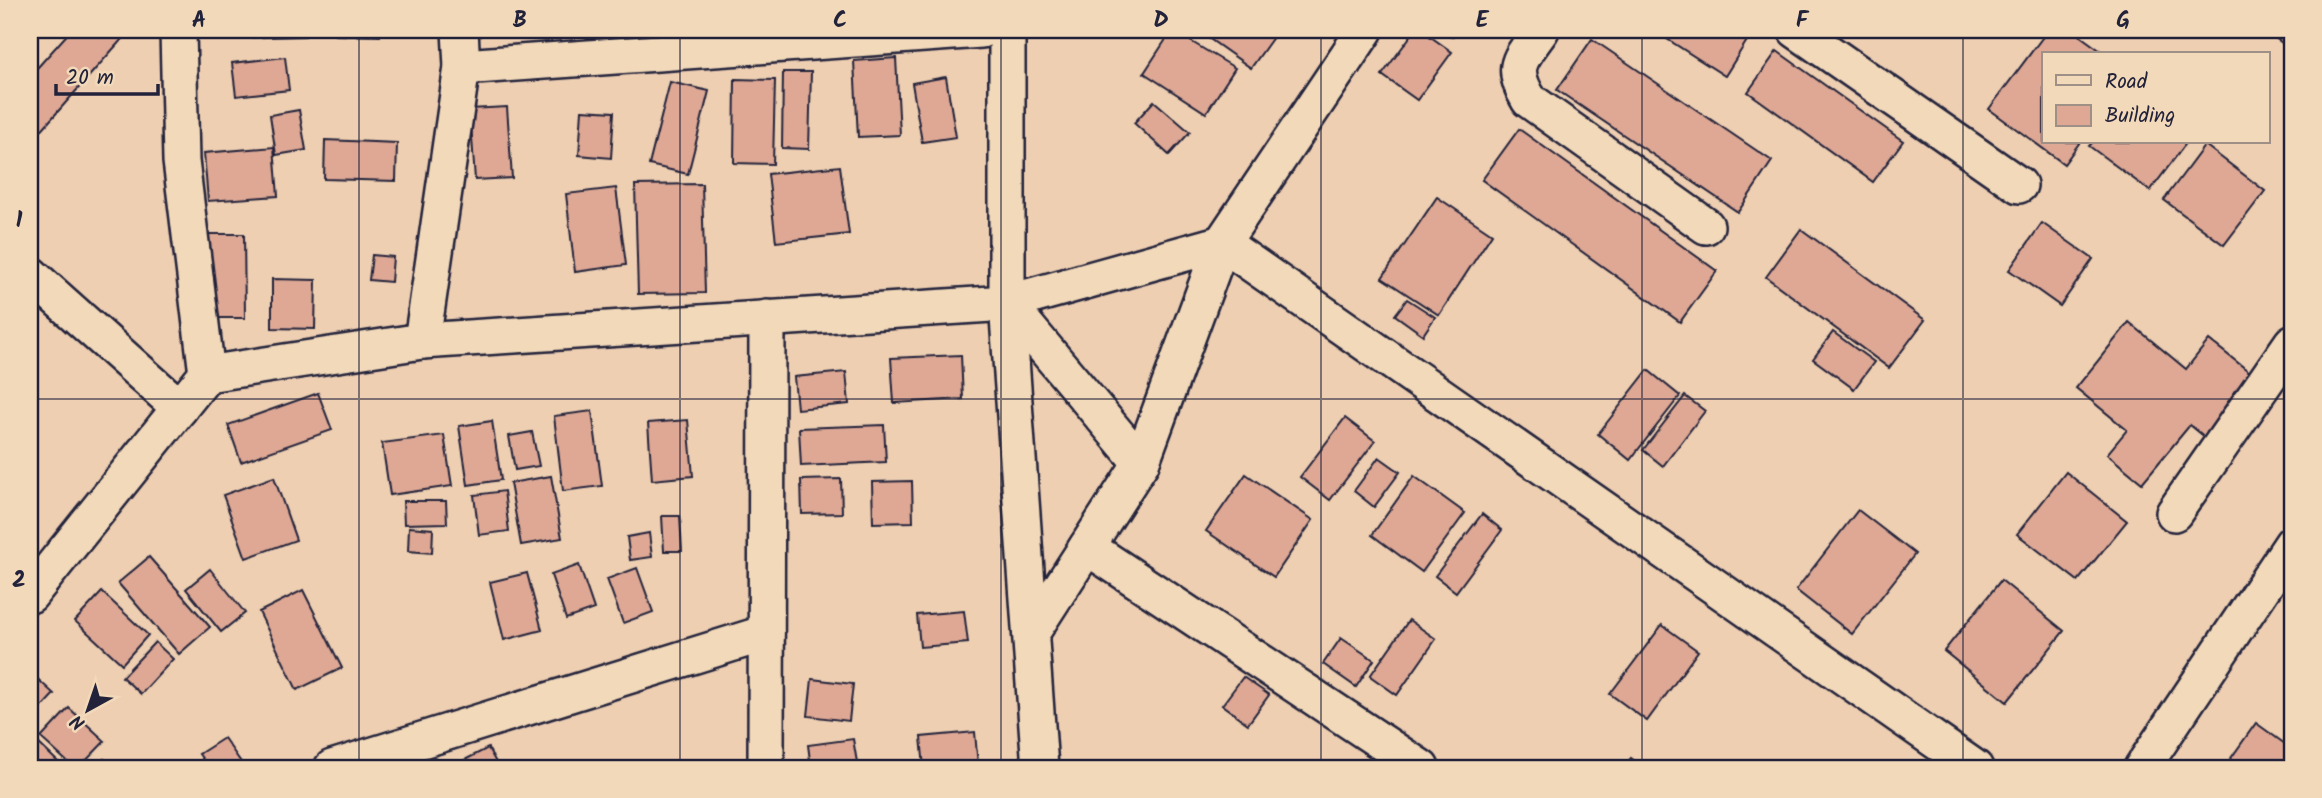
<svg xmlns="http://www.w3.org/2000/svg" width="2322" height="798" viewBox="0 0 2322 798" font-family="Kalam,sans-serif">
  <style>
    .building { fill: #dea894; stroke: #22223b; stroke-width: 2 }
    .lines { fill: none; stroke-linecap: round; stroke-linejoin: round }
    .street-casing { stroke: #22223b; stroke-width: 40 }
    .street { stroke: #f2d9b9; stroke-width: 35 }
    .grid { fill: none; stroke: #22223b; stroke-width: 2; stroke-opacity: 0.55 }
    .neatline { fill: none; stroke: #22223b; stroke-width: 2.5 }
    .grid-label { font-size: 23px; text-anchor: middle; font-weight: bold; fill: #22223b }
  </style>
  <rect width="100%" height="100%" fill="#eecfb2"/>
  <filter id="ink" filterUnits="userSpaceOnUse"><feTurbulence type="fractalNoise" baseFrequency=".0143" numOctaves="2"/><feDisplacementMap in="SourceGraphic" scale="14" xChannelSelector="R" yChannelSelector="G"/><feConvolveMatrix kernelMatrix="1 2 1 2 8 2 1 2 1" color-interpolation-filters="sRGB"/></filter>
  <g filter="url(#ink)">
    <g class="building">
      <path d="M71,30H130L30,143V76Z"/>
      <path d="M232,30H304L305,36L232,38Z"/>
      <path d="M336,30H380V36L336,35Z"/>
      <path d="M1172,30L1235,68L1206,113L1144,73Z"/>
      <path d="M1197,30H1272L1276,33L1251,68Z"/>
      <path d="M1415,30H1421L1452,52L1417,100L1382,75Z"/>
      <path d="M1441,30H1457L1452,37Z"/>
      <path d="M1653,30H1752L1753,31L1725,76Z"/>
      <path d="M2048,30H2072L2105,54H2044V142H2080L2064,164L1989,109Z"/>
      <path d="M2264,30H2292V50Z"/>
      <path d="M1592,39L1772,161L1738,212L1557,90Z"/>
      <path d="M1777,51L1903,141L1873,182L1748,92Z"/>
      <path d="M285,57L289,90L236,96L232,63Z"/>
      <path d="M896,58L900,135L858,137L854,61Z"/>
      <path d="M783,72H811L809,149L782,148Z"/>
      <path d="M946,77L956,137L922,142L912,83Z"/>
      <path d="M735,79L775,80L773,164L734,163Z"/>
      <path d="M670,82L709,91L688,174L649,165Z"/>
      <path d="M1154,101L1190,132L1169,155L1134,123Z"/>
      <path d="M507,107L512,178L475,180L470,109Z"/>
      <path d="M299,110L306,150L276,155L270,115Z"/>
      <path d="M582,110L614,112L611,158L579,155Z"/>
      <path d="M1519,129L1717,271L1680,322L1482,180Z"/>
      <path d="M325,140L397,143L396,181L324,179Z"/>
      <path d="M2093,142H2187L2150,191L2089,146Z"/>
      <path d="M2205,145L2265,191L2224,245L2164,200Z"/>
      <path d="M274,147L278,196L208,201L204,153Z"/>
      <path d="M840,166L849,234L776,242L768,174Z"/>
      <path d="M702,184L705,293L638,294L635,185Z"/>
      <path d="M616,188L626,265L575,272L566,194Z"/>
      <path d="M1437,197L1492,234L1439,315L1382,278Z"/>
      <path d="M2042,223L2093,259L2060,306L2009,270Z"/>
      <path d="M1801,229L1925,320L1889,368L1766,277Z"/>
      <path d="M202,234H244L245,318H204Z"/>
      <path d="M372,255L393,257L391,282L369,280Z"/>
      <path d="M272,279L316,280L315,329L272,328Z"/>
      <path d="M1407,299L1435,317L1423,335L1395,315Z"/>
      <path d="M2129,322L2186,369L2209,340L2261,381L2211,442L2190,425L2142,483L2107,454L2127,430L2076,388Z"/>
      <path d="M1833,332L1874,362L1854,389L1813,359Z"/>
      <path d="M961,355L963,399L894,403L891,358Z"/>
      <path d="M1648,370L1680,396L1630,460L1598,434Z"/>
      <path d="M846,372L849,404L797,409L794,377Z"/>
      <path d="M318,393L332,430L241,462L228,425Z"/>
      <path d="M1685,396L1705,411L1663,466L1643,450Z"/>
      <path d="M592,411L602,486L563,491L554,416Z"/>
      <path d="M1345,418L1375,441L1330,500L1300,477Z"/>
      <path d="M688,420L693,476L652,480L648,423Z"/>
      <path d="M492,421L501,480L468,485L459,426Z"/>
      <path d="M884,425L886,462L801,466L799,428Z"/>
      <path d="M532,432L539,466L515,470L509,436Z"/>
      <path d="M444,435L452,486L390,495L382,443Z"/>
      <path d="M1379,457L1400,472L1374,507L1354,491Z"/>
      <path d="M2066,472L2127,521L2078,581L2017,534Z"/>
      <path d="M1246,474L1313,520L1274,577L1206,531Z"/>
      <path d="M551,476L562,538L521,545L510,483Z"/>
      <path d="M1414,476L1465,513L1422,572L1372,535Z"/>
      <path d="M274,477L296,540L246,558L223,495Z"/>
      <path d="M841,479L842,513L802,514L801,480Z"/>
      <path d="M912,481L913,522L873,523L872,482Z"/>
      <path d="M504,491L509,531L479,535L474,495Z"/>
      <path d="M403,501H446L447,523L404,524Z"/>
      <path d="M1858,510L1915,554L1852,634L1796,590Z"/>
      <path d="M1482,514L1502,530L1456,592L1435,576Z"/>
      <path d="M662,516H680L682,551H664Z"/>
      <path d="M409,527L433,529L432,553L408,551Z"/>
      <path d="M649,533L652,557L630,560L627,537Z"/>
      <path d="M149,557L210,627L179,654L118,583Z"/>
      <path d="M579,565L594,609L566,619L551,575Z"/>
      <path d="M637,568L653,612L623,623L607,579Z"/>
      <path d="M210,569L245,613L221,632L186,589Z"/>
      <path d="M527,573L542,630L504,640L490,582Z"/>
      <path d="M2001,580L2064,631L2007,702L1944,651Z"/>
      <path d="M303,590L342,668L297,690L259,612Z"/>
      <path d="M102,592L148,635L122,664L75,621Z"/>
      <path d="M964,611L968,643L920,647L917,615Z"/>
      <path d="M1409,620L1436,639L1397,695L1370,676Z"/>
      <path d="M1662,625L1698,651L1647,721L1610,694Z"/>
      <path d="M1341,638L1374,660L1356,687L1323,664Z"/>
      <path d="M155,642L173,659L141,694L122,677Z"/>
      <path d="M30,672L54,694L30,720Z"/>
      <path d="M1243,677L1269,695L1248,724L1222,705Z"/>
      <path d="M812,679L853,684L849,721L808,716Z"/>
      <path d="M69,708L105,741L79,768H74L41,738Z"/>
      <path d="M2256,723L2292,749V768H2224Z"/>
      <path d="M975,732L978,767L924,768L921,737Z"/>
      <path d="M33,738L58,762L52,768H30V742Z"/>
      <path d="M224,738L245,768H209L199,754Z"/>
      <path d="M853,739L858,768H811L808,745Z"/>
      <path d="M488,748L499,768H457L455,765Z"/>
      <path d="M1631,758L1644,768H1623Z"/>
      <path d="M104,759L114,768H96Z"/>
      <path d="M433,760L438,768H417Z"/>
    </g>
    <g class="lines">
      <g class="street-casing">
        <g id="street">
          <path d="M178,30L181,161L207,374"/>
          <path d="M1007,30V303L1040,768"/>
          <path d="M1541,30C1520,60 1509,66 1529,100L1706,226"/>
          <path d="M1796,30L2019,185"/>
          <path d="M462,67L981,30"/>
          <path d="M1222,243L1975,768"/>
          <path d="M30,274L180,408"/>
          <path d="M1007,303L1141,463"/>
          <path d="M422,341L462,67L460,30"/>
          <path d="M2174,513L2292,343"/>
          <path d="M1087,547L1421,768"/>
          <path d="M30,595L207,374L422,341L1007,303L1222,243"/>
          <path d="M1032,632L1141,463L1222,243L1365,30"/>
          <path d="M332,768L766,633"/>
          <path d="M766,768L767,318"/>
          <path d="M2142,768L2292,544"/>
        </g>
      </g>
      <use href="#street" class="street"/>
    </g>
  </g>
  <path class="grid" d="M359,30V768M680,30V768M1001,30V768M1321,30V768M1642,30V768M1963,30V768M30,399H2292"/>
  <rect width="2322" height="798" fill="none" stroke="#f2d9b9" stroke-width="77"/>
  <rect x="2042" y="52" width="228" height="91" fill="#f2d9b9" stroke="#9f9087" stroke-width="2"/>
  <rect x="2056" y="75" width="35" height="10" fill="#f2d9b9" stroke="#9f9087" stroke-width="2"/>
  <text x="2105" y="88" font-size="21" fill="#22223b">Road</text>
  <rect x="2056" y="105" width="35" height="21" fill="#dea894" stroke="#9f9087" stroke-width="2"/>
  <text x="2105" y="122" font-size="21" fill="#22223b">Building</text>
  <g transform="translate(88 710) rotate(220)" stroke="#f2d9b9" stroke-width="5" paint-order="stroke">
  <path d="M0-5L12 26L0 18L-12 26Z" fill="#22223b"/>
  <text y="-10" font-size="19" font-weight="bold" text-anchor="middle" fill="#22223b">N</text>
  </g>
  <path d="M56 84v10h102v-10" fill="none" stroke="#22223b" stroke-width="3.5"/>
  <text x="66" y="84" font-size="21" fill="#22223b" stroke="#f2d9b9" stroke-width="5" paint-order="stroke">20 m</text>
  <rect x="38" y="38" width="2246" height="722" class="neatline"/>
  <g class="grid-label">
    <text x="199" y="27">A</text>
    <text x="520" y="27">B</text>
    <text x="840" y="27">C</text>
    <text x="1161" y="27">D</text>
    <text x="1482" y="27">E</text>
    <text x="1802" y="27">F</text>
    <text x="2123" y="27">G</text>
    <text x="19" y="227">1</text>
    <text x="19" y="587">2</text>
  </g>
</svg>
